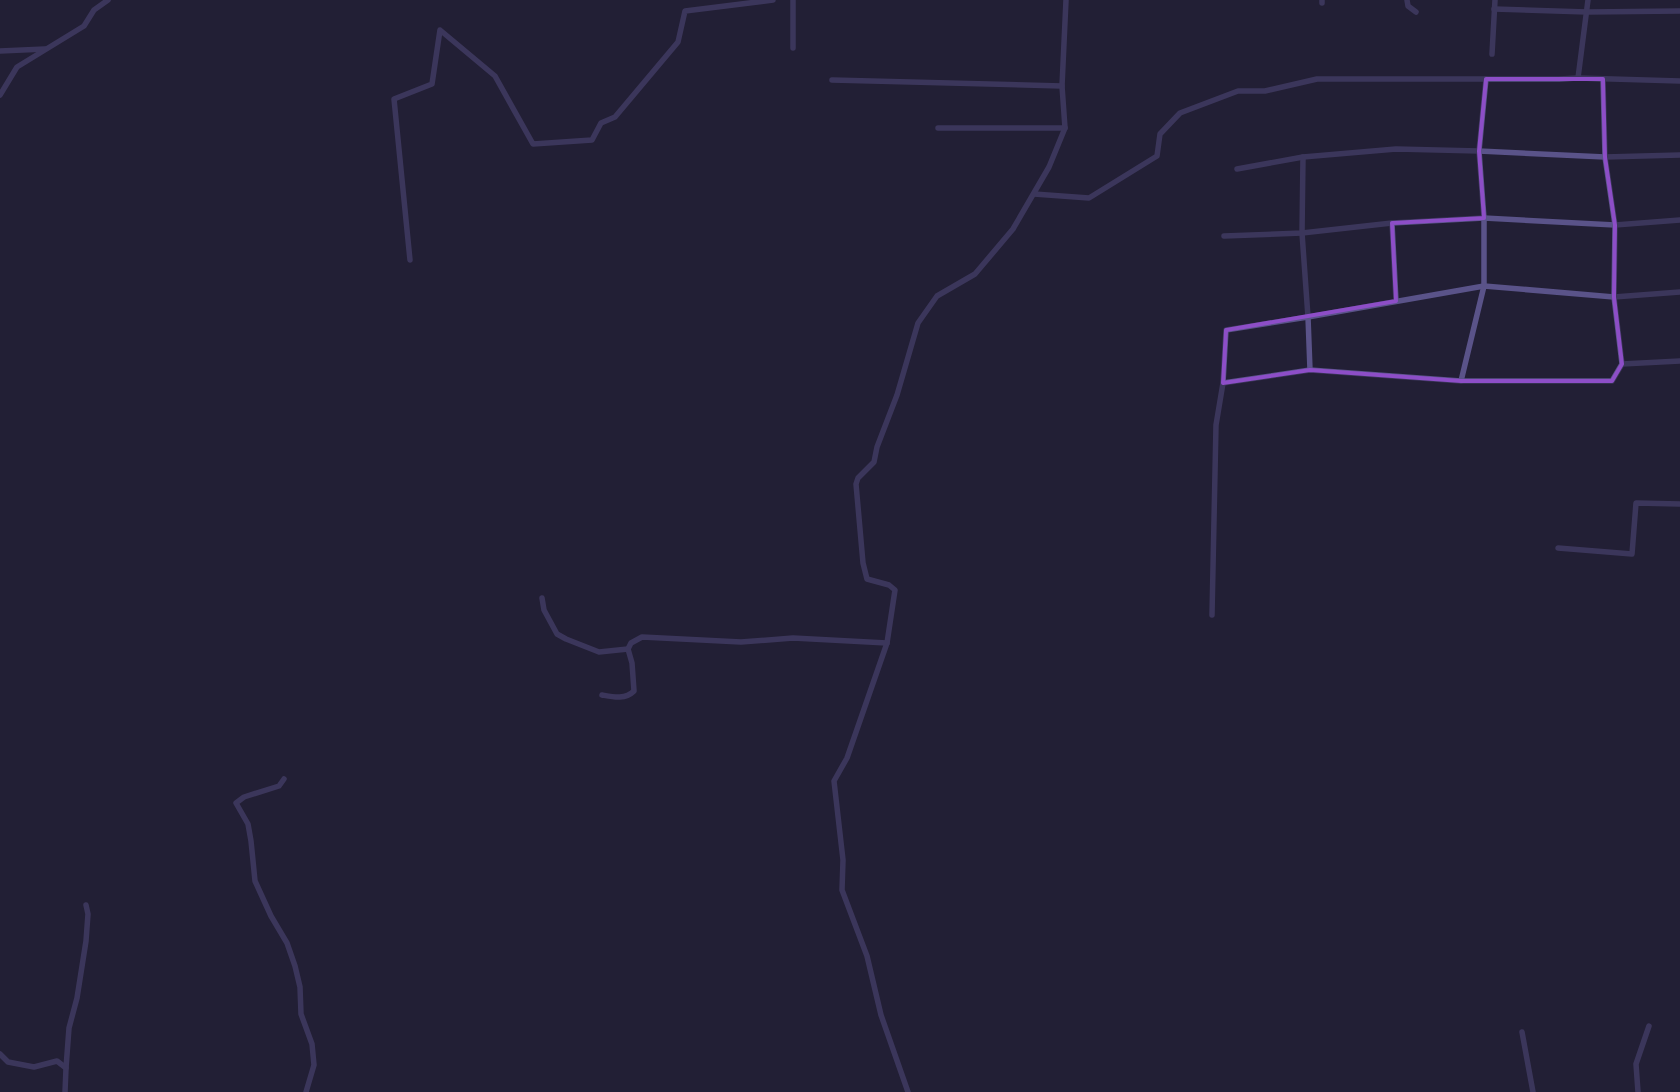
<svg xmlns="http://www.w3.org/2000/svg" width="1680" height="1092" viewBox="0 0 1680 1092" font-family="Rubik,sans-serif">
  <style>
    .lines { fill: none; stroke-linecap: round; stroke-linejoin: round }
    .minor { stroke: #5a5389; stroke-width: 5.5 }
    .marked { fill: none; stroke: #8d4ec7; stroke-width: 4; stroke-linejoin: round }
  </style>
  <rect width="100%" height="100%" fill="#221f35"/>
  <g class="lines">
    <g class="minor">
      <path d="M1322,0V3"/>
      <path d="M1407,0L1408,6L1416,12"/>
      <path d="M1494,9L1587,12L1680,11"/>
      <path d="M793,48V0"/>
      <path d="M0,51L45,49"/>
      <path d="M1492,54L1495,0"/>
      <path d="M1578,78L1588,0"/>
      <path d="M832,80L1062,86"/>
      <path d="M0,95L17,67L84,26L94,10L108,0"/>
      <path d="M938,128H1065"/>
      <path d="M1303,157L1302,233L1308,317L1310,370"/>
      <path d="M1237,169L1303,157L1396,149L1479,151L1605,157L1680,155"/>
      <path d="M1034,194L1089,198L1157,156L1160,134L1180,113L1238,91H1265L1317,79H1559L1578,78L1680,81"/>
      <path d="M1392,223L1396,301"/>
      <path d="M1224,236L1302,233L1392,223L1484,218L1615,225L1680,220"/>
      <path d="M410,260L394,99L432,84L440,30L495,76L533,144L592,140L601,123L615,117L678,42L685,11L773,0"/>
      <path d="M1622,364L1680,361"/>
      <path d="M1461,381L1484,286V218L1479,151L1486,79"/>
      <path d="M1223,383L1310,370L1461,381H1612L1622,364L1614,297L1615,225L1605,157L1603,79"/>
      <path d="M1558,548L1632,554L1636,503L1680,504"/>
      <path d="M542,598L544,610L557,634L566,639L599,652L628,649L631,643L642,637L741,642L793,638L887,643"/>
      <path d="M1212,615L1216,425L1223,383L1226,330L1308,317L1484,286L1614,297L1680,292"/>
      <path d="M602,695C613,697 625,700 634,691L632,663L628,649"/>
      <path d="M284,779L279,786L244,797L236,803L248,824L251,841L255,881L271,916L287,943L295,966L300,987L301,1014L312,1044L314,1065L306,1092"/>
      <path d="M1522,1032L1533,1092"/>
      <path d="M0,1054L8,1062L34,1067L57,1061L66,1068L65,1092"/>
      <path d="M66,1068L69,1028L77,998L86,941L88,914L86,905"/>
      <path d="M908,1092L881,1015L867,956L842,890L843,860L834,781L847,758L887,643L895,590L889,585L867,579L863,563L856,484L858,478L874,462L877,447L897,395L918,323L937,296L975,274L1013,229L1049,167L1065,128L1062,86L1066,0"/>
      <path d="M1638,1092L1636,1064L1649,1026"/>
    </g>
  </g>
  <path d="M0 0H1680V1092H0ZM1486,79H1603L1605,157L1615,225L1614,297L1622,364L1612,381H1461L1310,370L1223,383L1226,330L1396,301L1392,223L1484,218L1479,151Z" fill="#221f35" fill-opacity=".55" fill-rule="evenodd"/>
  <path class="marked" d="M1486,79H1603L1605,157L1615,225L1614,297L1622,364L1612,381H1461L1310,370L1223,383L1226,330L1396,301L1392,223L1484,218L1479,151Z"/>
</svg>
